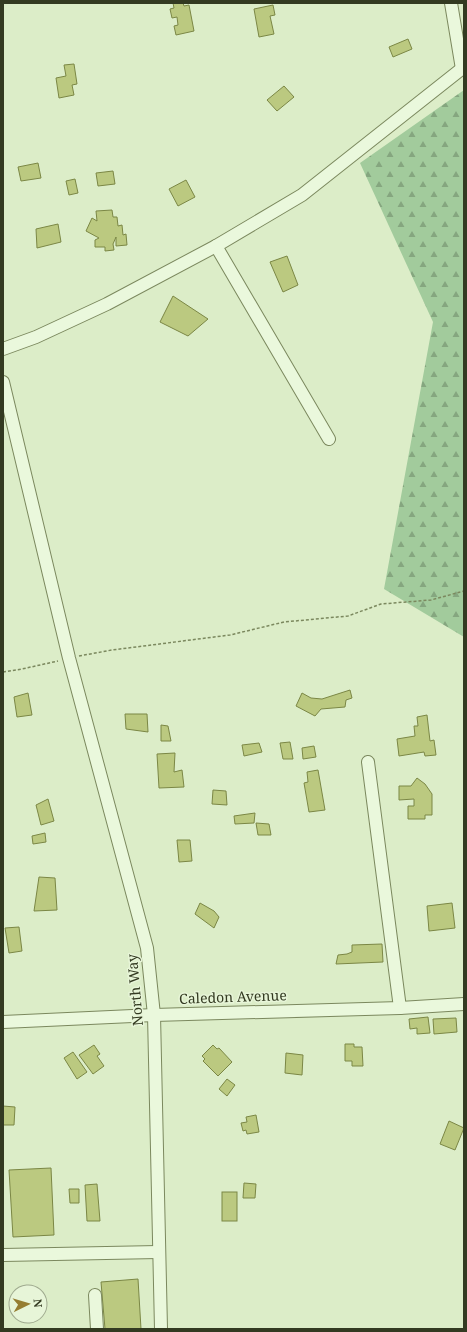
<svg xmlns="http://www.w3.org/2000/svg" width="467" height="1332" viewBox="0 0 467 1332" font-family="'Noto Serif',serif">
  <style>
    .forest { fill: url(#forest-firs) }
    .building { fill: #bbc980; stroke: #7b8745 }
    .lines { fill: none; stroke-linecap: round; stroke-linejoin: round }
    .minor-casing { stroke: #7b885e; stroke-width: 14 }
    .path { stroke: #7b885e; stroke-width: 1.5; stroke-dasharray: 3 2; stroke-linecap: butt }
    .minor { stroke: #eaf8dc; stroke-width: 12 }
    .labels { text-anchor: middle; stroke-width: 3; stroke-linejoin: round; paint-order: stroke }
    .street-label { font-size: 14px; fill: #333a21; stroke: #e7f5d8 }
  </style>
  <defs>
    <pattern id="forest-firs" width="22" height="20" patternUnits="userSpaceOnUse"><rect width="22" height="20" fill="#a2cb9c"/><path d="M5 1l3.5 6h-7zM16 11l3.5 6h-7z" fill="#85a67f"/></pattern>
  </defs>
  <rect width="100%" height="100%" fill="#dcedc8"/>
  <path class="forest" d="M464,90V637L384,589L433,322L360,163Z"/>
  <g class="building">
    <path d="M173,3H183L184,6L189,5L194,31L176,35L174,26L178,25L177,17L172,18L170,9L174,8Z"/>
    <path d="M273,5L275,15L270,16L274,34L259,37L254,9Z"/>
    <path d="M408,39L412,49L393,57L389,47Z"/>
    <path d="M74,64L77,84L72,85L74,95L59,98L56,78L66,76L64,65Z"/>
    <path d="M284,86L294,97L277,111L267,100Z"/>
    <path d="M38,163L41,178L21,181L18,167Z"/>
    <path d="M113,171L115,184L98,186L96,173Z"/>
    <path d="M75,179L78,193L69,195L66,181Z"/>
    <path d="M186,180L195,197L178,206L169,189Z"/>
    <path d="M112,210L113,217H117L118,226L122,225L123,235L126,234L127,245L116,246V237L113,244L114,250L105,251V247H95V240L99,238L86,231L92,218L97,221L96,211Z"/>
    <path d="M58,224L61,242L37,248L36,229Z"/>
    <path d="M287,256L298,285L283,292L270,262Z"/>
    <path d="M173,296L208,319L188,336L160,322Z"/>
    <path d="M350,690L352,698L346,700L345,707L321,709L315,716L296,706L302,693L311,698L322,699Z"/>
    <path d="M28,693L32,715L17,717L14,697Z"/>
    <path d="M125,714H147L148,732L126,729Z"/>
    <path d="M427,715L430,741L434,740L436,755L425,756L424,752L399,756L397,739L415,736L414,726H418L417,717Z"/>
    <path d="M161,725L168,726L171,741H161Z"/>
    <path d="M290,742L293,759H283L280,743Z"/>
    <path d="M259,743L262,752L244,756L242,745Z"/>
    <path d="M314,746L316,757L303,759L302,748Z"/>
    <path d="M175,753L174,772L182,770L184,787L159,788L157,754Z"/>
    <path d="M318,770L325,810L309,812L304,783L308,782L307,772Z"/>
    <path d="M417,778L425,784L432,794V815H425V819H408V806H414V799L399,800V786H411Z"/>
    <path d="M213,790L226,791L227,805L212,804Z"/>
    <path d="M48,799L54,821L41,825L36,805Z"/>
    <path d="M255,813L254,823L235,824L234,816Z"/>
    <path d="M256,823L269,824L271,835H258Z"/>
    <path d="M45,833L46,842L33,844L32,836Z"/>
    <path d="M177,840H190L192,861L179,862Z"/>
    <path d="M39,877L55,878L57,910L34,911Z"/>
    <path d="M200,903L214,911L219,917L214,928L195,914Z"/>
    <path d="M452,903L455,928L429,931L427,906Z"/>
    <path d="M19,927L22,951L9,953L5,928Z"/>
    <path d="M382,944L383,962L336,964L338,955L347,954L352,952V945Z"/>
    <path d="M428,1017L430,1033L417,1034V1028L410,1029L409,1019Z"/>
    <path d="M456,1018L457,1032L434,1034L433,1019Z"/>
    <path d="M345,1044H354V1047H362L363,1066H352V1061H345Z"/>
    <path d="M94,1045L100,1054L97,1056L104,1066L93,1074L79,1055Z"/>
    <path d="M213,1045L217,1049L219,1048L232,1062L218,1076L203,1061L205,1059L202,1056Z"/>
    <path d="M73,1052L87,1072L77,1079L64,1058Z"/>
    <path d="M286,1053L303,1055L302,1075L285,1073Z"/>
    <path d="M227,1079L235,1085L227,1096L219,1089Z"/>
    <path d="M3,1106L15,1107L14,1125H3Z"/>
    <path d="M256,1115L259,1132L247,1134L246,1130L243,1131L241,1123L247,1122L246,1117Z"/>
    <path d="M449,1121L464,1128L455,1150L440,1144Z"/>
    <path d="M51,1168L54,1235L13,1237L9,1170Z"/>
    <path d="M244,1183L256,1184L255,1198H243Z"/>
    <path d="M97,1184L100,1221H87L85,1185Z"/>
    <path d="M69,1189H79V1203H70Z"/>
    <rect x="222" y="1192" width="15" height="29"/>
    <path d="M138,1279L141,1329H105L101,1282Z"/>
  </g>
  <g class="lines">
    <g class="minor-casing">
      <g id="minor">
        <path d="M451,3L462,69"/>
        <path d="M216,246L329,439"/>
        <path d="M3,349L36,337L107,304L216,246L302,195L464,67"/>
        <path d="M3,382L69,658L147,948L154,1015L161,1329"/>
        <path d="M368,762L400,1008"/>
        <path d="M3,1022L154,1015L400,1008L464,1004"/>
        <path d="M3,1255L158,1252"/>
        <path d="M95,1295L97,1329"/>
      </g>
    </g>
    <g class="path">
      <path d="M79,656L112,650L230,635L284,622L348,616L381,604L431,600L464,591"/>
      <path d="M3,672L22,669L58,661"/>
    </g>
    <use href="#minor" class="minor"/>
  </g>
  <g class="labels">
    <g class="street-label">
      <text transform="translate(135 990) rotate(-95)" y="5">North Way</text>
      <text transform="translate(233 997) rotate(-2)" y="5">Caledon Avenue</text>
    </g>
  </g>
  <rect width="467" height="1332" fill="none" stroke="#333a21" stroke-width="8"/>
  <g transform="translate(28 1304) rotate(85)"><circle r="19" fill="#e7f5d8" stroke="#9faa8f"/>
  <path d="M0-3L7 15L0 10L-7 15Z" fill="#957d31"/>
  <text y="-6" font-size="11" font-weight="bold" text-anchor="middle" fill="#333a21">N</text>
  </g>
</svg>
